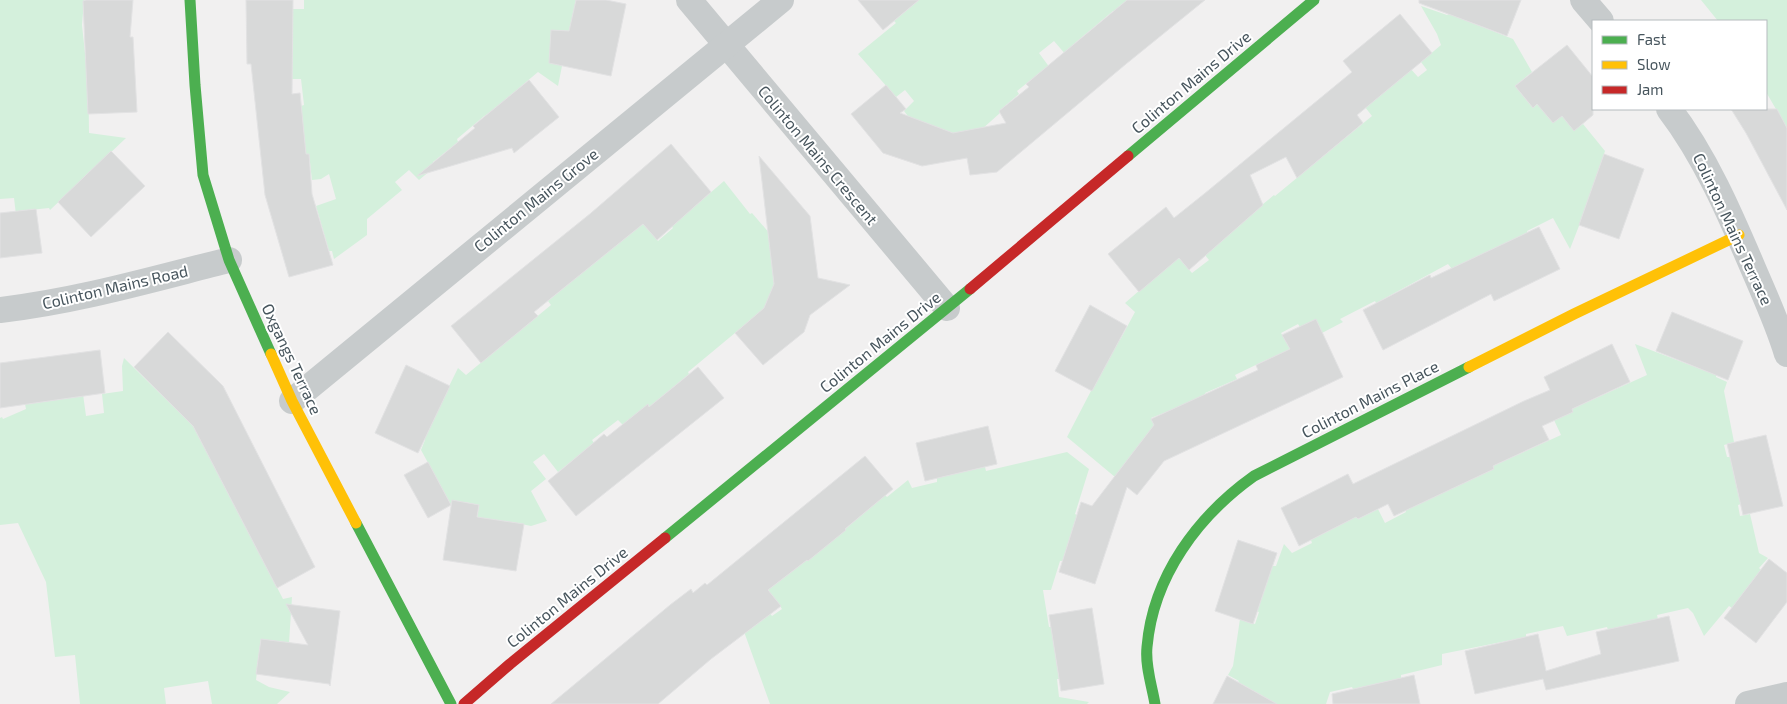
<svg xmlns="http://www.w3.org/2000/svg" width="1787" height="704" viewBox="0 0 1787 704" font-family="'Exo 2',sans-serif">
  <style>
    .green { fill: #d4f0dc }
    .building { fill: #d8d9d9; stroke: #e2e2e3 }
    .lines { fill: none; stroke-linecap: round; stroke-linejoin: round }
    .street { stroke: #c7cbcc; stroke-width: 26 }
    .fast { stroke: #4caf50; stroke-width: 11 }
    .slow { stroke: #ffc107; stroke-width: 11 }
    .jam { stroke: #c62828; stroke-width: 11 }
    .labels { text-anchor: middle; stroke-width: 4; stroke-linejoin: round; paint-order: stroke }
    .street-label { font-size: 16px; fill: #47555d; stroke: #fff }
  </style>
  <rect width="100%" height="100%" fill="#f1f0f0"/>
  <g class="green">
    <path d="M0,0H86L84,1L82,25L85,53H88L89,133L126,138L50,210L49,208L21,211L16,215L14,198L0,199Z"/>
    <path d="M304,0H576L573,31L551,30L562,66L558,86L538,72L519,88L521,90L483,117L457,139L458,142L433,162L436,166L419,180L409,170L395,182L402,190L367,219V235L334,259L332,251H329L316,206L336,199L329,174L321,179L312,180L309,154H306L301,106L304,105L301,79H292V49L289,9H304Z"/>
    <path d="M919,0H1131L1115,13L1113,11L1075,43L1077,46L1066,55L1054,41L1039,53L1050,68L1037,75L1017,91L1019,94L999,111L1000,113L981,130L951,134L911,120L904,111L914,101L905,90L896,97L858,54L896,23L894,21Z"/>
    <path d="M1701,0H1787V128L1766,92V21H1718Z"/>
    <path d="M1421,6L1447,15L1449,14L1513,39L1532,72L1515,86L1533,108L1548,95L1544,112L1553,123L1564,114L1574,130L1583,124L1605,151L1599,168L1601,169L1570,249L1553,218L1527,231L1528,234L1452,269L1448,264L1376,303L1375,301L1340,319L1343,322L1322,333L1300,327L1298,324L1281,333L1292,351L1266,360L1235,375L1237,379L1205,393L1206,396L1151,418L1155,426L1115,477L1067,437L1118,339L1120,340L1135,312L1125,303L1178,257L1192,273L1209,260L1196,244L1241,222L1274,195L1275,196L1372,116L1365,107L1409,67L1418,77L1427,70L1421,62L1441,45L1437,34Z"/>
    <path d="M724,181L750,214L752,213L771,235L799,260L768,308L747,323L688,372L689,374L649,407L647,405L623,425L618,420L592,440L594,443L558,472L544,454L533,462L546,479L531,491L547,521L531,526L512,522L477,520L479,505L465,502L456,514L421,450L425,440L423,439L458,368L466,375L551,305L548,301L571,282L570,280L643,224L658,241L673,228L657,209L679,190L694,207Z"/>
    <path d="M1635,344L1716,375V377L1727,382L1724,391L1734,442L1724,445L1727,457H1730L1741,504L1738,505L1740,516L1750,514L1759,553L1768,558L1759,568L1761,570L1732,608L1729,606L1704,636L1693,613L1688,608L1657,615L1658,619L1608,630L1607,627L1567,636L1563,626L1526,634V637L1442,654V665L1401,675V678L1353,689L1352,687L1330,692L1326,704H1277L1238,682L1239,681L1228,675L1233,666L1240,619L1255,624L1259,612L1256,611L1272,566H1276L1284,544L1292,553L1312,543L1311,540L1356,517L1358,519L1378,509L1385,523L1406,512L1405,510L1494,469L1493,466L1561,435L1554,420L1572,409L1647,375Z"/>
    <path d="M124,358L194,427L283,599L292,597L289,643L261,639L256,680L269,687L290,692L277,704H212L208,681L164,688L166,704H80L75,655L55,657L46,582L18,523L0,525V418L2,417L3,419L26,409L25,404L83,394L86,416L104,413L102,394L123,391L122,366Z"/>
    <path d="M1067,452L1089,469L1075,514L1077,515L1063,561H1060L1051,590H1043L1049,627H1051L1059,679H1057L1059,697L1089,702L1087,704H770L742,626L760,601L772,616L782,609L768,590L807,560L808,561L885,495L887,497L908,480L912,488L937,482V478L985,467L986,471Z"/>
  </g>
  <g class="building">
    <path d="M86,0H133L130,37H133L137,112L88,114L83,1Z"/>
    <path d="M246,0H293L292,94L300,93L306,154H309L312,194L333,265L289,277L265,195L251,64H247Z"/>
    <path d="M576,0H606L626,4L611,76L549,63L551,30L569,31Z"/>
    <path d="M858,0H919L883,30Z"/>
    <path d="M1127,0H1205L1126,64L997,172L970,175L967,158L922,166L883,153L851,114L886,85L906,109L900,113L953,133L1006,123L999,111L1029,87L1026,84Z"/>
    <path d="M1419,0H1521L1507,36L1419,3Z"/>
    <path d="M1400,14L1432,53L1357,115L1363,123L1297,178L1286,157L1250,175L1263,205L1189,270L1179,258L1139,292L1108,254L1166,207L1174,218L1204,194L1352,72L1343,61Z"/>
    <path d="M1567,45L1593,77V115L1574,131L1562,116L1553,123L1537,104L1533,108L1515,86Z"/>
    <path d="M529,80L559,117L514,153L512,148L417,176L475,128L473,126Z"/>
    <path d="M1731,109H1777L1787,128V210L1746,133Z"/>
    <path d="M671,144L711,192L657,240L643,224L534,312L538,316L481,363L451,326L591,213Z"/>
    <path d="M111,151L145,186L91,237L58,202Z"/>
    <path d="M1604,154L1644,169L1619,239L1579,225Z"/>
    <path d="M759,156L810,216L818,278L850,285L810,315L804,332L763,365L735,333L764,308L774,284Z"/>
    <path d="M36,209L42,253L0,258V213Z"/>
    <path d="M1539,227L1560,269L1494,301L1491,294L1383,350L1363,310L1430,275L1431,278Z"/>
    <path d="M1090,305L1127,326L1092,391L1055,371Z"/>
    <path d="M1672,312L1743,341L1728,380L1656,351Z"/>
    <path d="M1316,319L1343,377L1164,461L1137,495L1127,487L1095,584L1059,572L1081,502L1092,506L1154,425L1151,419L1258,370L1256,365L1290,349L1282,335Z"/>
    <path d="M168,332L223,386L315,567L277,588L193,426L134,367Z"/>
    <path d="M1612,344L1630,382L1572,409L1573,412L1542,426L1549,440L1493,466L1494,469L1394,516L1388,504L1358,519L1356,517L1299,546L1281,508L1348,474L1353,484L1524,401L1550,390L1544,377Z"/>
    <path d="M100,350L105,393L0,408V363Z"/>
    <path d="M406,365L450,386L418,453L375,433Z"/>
    <path d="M698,367L724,398L576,516L548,481L604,434L607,437L648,404L649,407Z"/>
    <path d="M988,426L997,464L925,481L916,443Z"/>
    <path d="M1766,435L1783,506L1743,515L1727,444Z"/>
    <path d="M865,456L893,489L845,529L846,530L808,561L807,560L768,590L781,606L711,659L658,704H551L670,605L691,589L693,593L705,583L707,585Z"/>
    <path d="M428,462L451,505L428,518L404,475Z"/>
    <path d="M452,500L479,505L477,517L524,524L516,571L443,560Z"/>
    <path d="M1238,540L1277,553L1253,624L1215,611Z"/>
    <path d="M1769,559L1787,573V602L1756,643L1724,618Z"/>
    <path d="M286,604L340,611L330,686L329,684L256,674L261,639L308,645Z"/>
    <path d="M1092,608L1104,684L1061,691L1049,615Z"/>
    <path d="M1669,616L1679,661L1546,690L1543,679L1475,694L1465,651L1538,634L1546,671L1601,654L1596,632Z"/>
    <path d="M1414,675L1420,704H1333L1332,694Z"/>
    <path d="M1227,676L1277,704H1213Z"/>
  </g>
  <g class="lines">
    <g class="street">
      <path d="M689,0L947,308"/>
      <path d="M1583,0L1601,21"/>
      <path d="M1669,109C1705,156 1730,214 1753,268C1765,296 1778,324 1787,354"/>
      <path d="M0,310C78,301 153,279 229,260"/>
      <path d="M292,401L781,0"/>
      <path d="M1748,704L1787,695"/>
    </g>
    <g class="fast">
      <path d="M190,0L195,85L203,175L229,260L271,354"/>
      <path d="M1128,156L1314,0"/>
      <path d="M356,523L451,704"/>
      <path d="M665,538L970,289"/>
      <path d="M1155,704C1152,686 1145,666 1147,647C1153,576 1198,516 1254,476L1469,367"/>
    </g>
    <g class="slow">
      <path d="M271,354L292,401L356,523"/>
      <path d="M1469,367L1574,314L1739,235"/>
    </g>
    <g class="jam">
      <path d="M970,289L1128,156"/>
      <path d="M464,704L510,664L665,538"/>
    </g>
  </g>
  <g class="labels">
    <g class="street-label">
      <text transform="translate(1191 82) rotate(-40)" y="6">Colinton Mains Drive</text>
      <text transform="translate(818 155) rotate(50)" y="6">Colinton Mains Crescent</text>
      <text transform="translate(536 200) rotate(-39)" y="6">Colinton Mains Grove</text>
      <text transform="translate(1733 229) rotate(65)" y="6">Colinton Mains Terrace</text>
      <text transform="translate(115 287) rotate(-13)" y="6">Colinton Mains Road</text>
      <text transform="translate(880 342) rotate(-39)" y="6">Colinton Mains Drive</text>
      <text transform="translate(292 359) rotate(65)" y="6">Oxgangs Terrace</text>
      <text transform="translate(1370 399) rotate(-27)" y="6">Colinton Mains Place</text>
      <text transform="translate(567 597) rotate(-39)" y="6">Colinton Mains Drive</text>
    </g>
  </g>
  <rect x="1592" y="20" width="175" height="90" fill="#ffffff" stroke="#b5bbbe"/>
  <rect x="1602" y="36" width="25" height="8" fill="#4caf50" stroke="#b5bbbe"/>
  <text x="1637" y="45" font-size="15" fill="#47555d">Fast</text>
  <rect x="1602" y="61" width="25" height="8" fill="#ffc107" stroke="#b5bbbe"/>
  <text x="1637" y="70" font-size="15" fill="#47555d">Slow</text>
  <rect x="1602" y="86" width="25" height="8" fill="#c62828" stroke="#b5bbbe"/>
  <text x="1637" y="95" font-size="15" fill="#47555d">Jam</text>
</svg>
